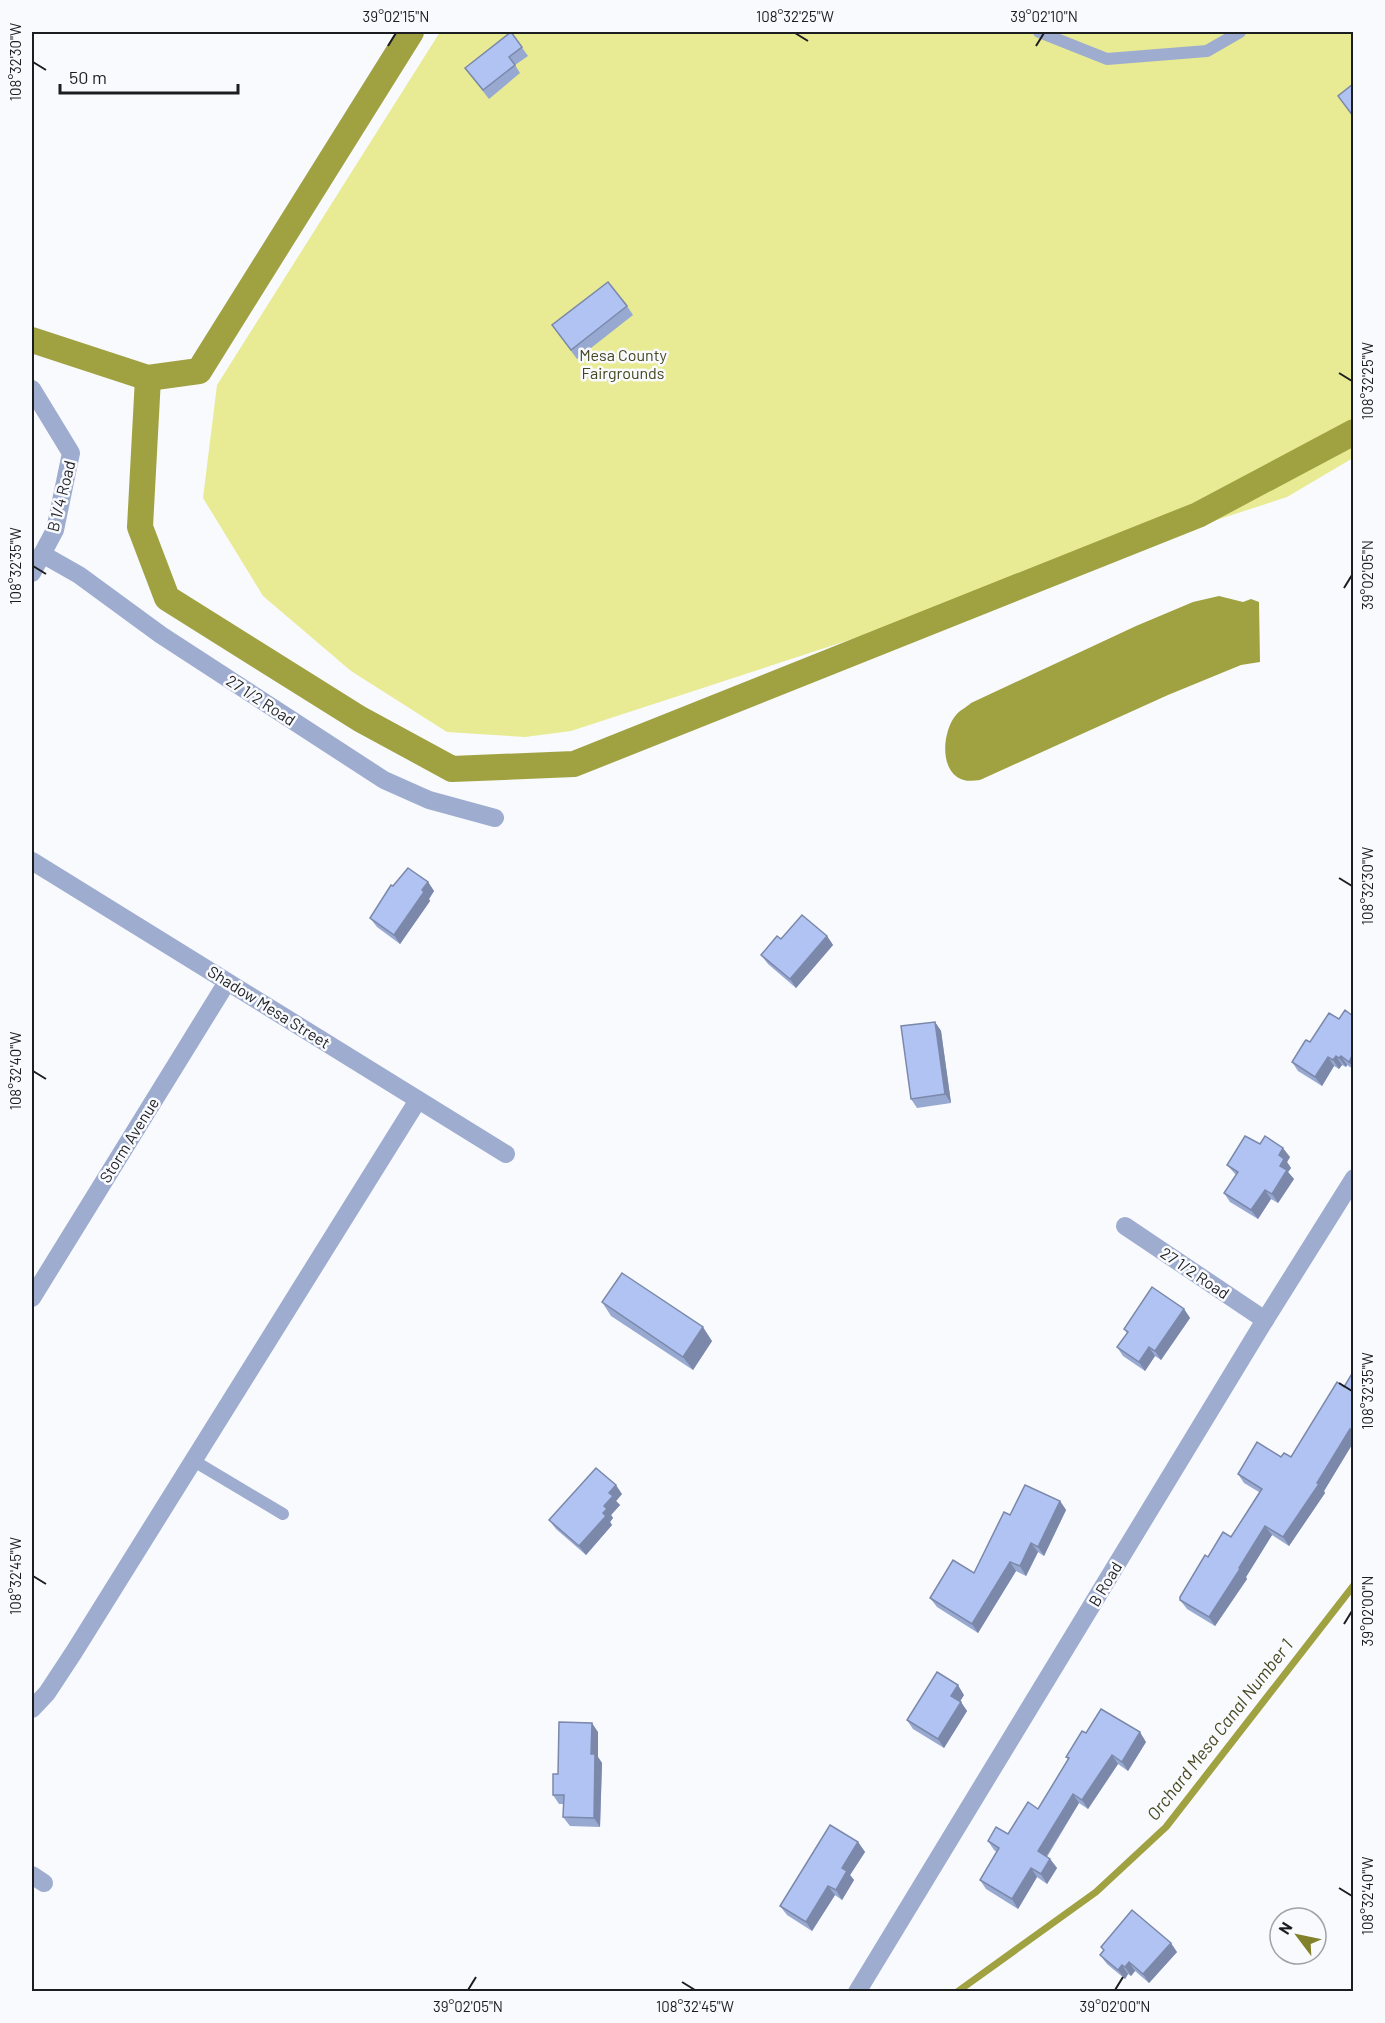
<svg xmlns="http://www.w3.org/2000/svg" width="1385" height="2023" viewBox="0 0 1385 2023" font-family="Barlow,sans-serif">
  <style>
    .green { fill: #e8eb93 }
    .water { fill: #a0a242 }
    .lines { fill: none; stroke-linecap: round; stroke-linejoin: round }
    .stream { stroke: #a0a242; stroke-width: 7 }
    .canal { stroke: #a0a242; stroke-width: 26 }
    .service { stroke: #9eaccf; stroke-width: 12 }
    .minor { stroke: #9eaccf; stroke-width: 18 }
    .tertiary { stroke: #9eaccf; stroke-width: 18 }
    .wall { fill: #97a8d1 }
    .shaded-wall { fill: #7b88aa }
    .building { fill: #b0c3f3; stroke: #7b88aa; stroke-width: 1.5 }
    .ticks { fill: none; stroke: #1c1d21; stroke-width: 2 }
    .labels { text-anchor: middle; stroke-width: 5; stroke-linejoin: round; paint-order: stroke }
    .park-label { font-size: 16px; fill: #45461e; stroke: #f8fafe }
    .street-label { font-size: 16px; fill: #1c1d21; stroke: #f8fafe }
    .water-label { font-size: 18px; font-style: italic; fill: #484821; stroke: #f8fafe }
    .neatline { fill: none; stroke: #1c1d21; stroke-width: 2 }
    .ticks-label { font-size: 15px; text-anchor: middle; fill: #1c1d21 }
  </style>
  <rect width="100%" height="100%" fill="#f8fafe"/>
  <path class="green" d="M440,32H1353V458L1287,497L571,731L525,737L447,732L351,671L263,596L203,498L217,385Z"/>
  <path class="water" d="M1219,596L1243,602L1251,599L1259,602L1260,662L1241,665L1168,695L980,780C973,781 964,782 957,777C939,764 944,729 956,715C960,710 967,707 971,703L1136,626L1193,602Z"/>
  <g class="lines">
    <path class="stream" d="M957,1992L1096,1892L1166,1827L1354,1585"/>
    <g class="canal">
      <path d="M32,340L148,378L199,371L411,32"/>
      <path d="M148,378L140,527L167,598L360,719L452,769L574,764L1198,515L1354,432"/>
    </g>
    <g class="service">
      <path d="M1039,32L1107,59L1207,51L1240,32"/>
      <path d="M194,1461L283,1514"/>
    </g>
    <g class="minor">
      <path d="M32,389L71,453L55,530L32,573"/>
      <path d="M42,554L79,575L161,635L384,780L429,800L495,818"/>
      <path d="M32,861L506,1154"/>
      <path d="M1125,1226L1265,1320"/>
      <path d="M32,1298L227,982"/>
      <path d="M32,1709L47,1693L74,1652L418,1100"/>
      <path d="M32,1875L44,1883"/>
    </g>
    <path class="tertiary" d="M857,1992L1265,1320L1354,1178"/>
  </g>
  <g class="wall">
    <path d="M511,32L528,56L515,65L520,73L489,99L465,68Z"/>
    <path d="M627,306L633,315L577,359L552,325Z"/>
    <path d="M428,882L434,891L429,899L430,901L400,944L377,927L370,918L393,886Z"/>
    <path d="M827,936L833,945L796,988L768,964L761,955L781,939Z"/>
    <path d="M1353,1016V1069L1347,1065L1346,1067L1342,1065L1339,1069L1334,1066L1322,1086L1298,1071L1292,1062L1339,1019Z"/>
    <path d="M935,1022L941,1031L951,1103L917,1108L911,1099Z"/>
    <path d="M1290,1157L1287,1162L1291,1168L1288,1172L1294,1179L1278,1203L1271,1199L1258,1219L1230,1202L1224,1193L1236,1175L1227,1165Z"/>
    <path d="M602,1302L712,1341L693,1370L611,1316Z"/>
    <path d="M1184,1309L1190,1318L1161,1360L1155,1356L1145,1371L1123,1356L1117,1347L1127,1333L1124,1329Z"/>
    <path d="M1353,1372V1443L1324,1491L1325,1493L1289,1546L1272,1535L1246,1577L1247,1579L1215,1626L1187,1609L1180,1600L1208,1557L1231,1537L1259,1492L1244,1483L1238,1474L1281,1457H1291L1344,1387Z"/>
    <path d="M622,1494L616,1501L620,1505L611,1515L613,1518L610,1522L612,1525L586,1555L556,1529L549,1520Z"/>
    <path d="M1060,1501L1066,1510L1044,1556L1038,1552L1026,1576L1016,1571L978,1633L937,1607L930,1598L974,1573L1010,1515Z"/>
    <path d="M964,1695L960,1701L967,1711L944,1748L913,1729L907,1720Z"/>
    <path d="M598,1732V1757L602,1763L600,1827L570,1826L563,1817L564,1804H559L553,1795L558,1774Z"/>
    <path d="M1146,1742L1128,1771L1118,1764L1088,1809L1079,1803L1047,1857L1050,1859L1057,1868L1047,1884L1037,1877L1018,1909L986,1889L980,1880L997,1852L994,1850L988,1841L1008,1834L1038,1809L1068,1759L1066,1757Z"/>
    <path d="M858,1842L865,1852L850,1875L854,1880L842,1900L835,1895L812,1931L787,1915L780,1906Z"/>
    <path d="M1101,1947L1177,1952L1149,1983L1135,1971L1131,1976L1128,1974L1125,1979L1107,1964L1100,1955L1104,1951Z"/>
  </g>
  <g class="shaded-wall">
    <path d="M428,882L434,891L429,899L430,901L400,944L394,935Z"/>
    <path d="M827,936L833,945L796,988L790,979Z"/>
    <path d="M935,1022L941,1031L951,1103L945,1094Z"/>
    <path d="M1353,1054V1068L1349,1062Z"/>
    <path d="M1336,1056L1342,1065L1339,1069L1333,1060Z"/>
    <path d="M1341,1056L1347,1065L1346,1067L1339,1058Z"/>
    <path d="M1328,1057L1334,1066L1322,1086L1315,1077Z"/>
    <path d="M1283,1148L1290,1157L1287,1162L1291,1168L1288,1172L1294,1179L1278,1203L1272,1194L1280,1166L1279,1155Z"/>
    <path d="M1265,1190L1271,1199L1258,1219L1251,1210Z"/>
    <path d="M1184,1309L1190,1318L1161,1360L1155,1351Z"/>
    <path d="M703,1327L712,1341L693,1370L683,1357Z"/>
    <path d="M1149,1347L1155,1356L1145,1371L1139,1362Z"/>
    <path d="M1350,1429L1353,1433V1443L1324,1491L1325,1493L1289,1546L1283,1537Z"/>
    <path d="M616,1485L622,1494L616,1501L620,1505L611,1515L613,1518L610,1522L612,1525L586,1555L579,1546L603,1513L604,1506L609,1493Z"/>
    <path d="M1060,1501L1066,1510L1044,1556L1038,1547Z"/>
    <path d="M1265,1526L1272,1535L1246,1577L1247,1579L1215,1626L1209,1617Z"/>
    <path d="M1031,1543L1038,1552L1026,1576L1020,1566Z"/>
    <path d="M1010,1562L1016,1571L978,1633L972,1624Z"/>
    <path d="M958,1685L964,1695L958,1705L951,1696Z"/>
    <path d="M961,1702L967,1711L944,1748L938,1739Z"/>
    <path d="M592,1723L598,1732V1757L602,1763L600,1827L594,1818L591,1754Z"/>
    <path d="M1140,1732L1146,1742L1128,1771L1122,1762Z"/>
    <path d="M1112,1755L1118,1764L1088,1809L1082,1800Z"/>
    <path d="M1073,1794L1079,1803L1044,1860L1038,1851Z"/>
    <path d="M858,1842L865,1852L850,1875L854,1880L842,1900L836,1890L842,1868Z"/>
    <path d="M1050,1859L1057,1868L1047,1884L1041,1874Z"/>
    <path d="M1031,1868L1037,1877L1018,1909L1012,1899Z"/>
    <path d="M828,1886L835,1895L812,1931L806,1922Z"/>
    <path d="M1171,1943L1177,1952L1149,1983L1143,1974Z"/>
    <path d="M1129,1962L1135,1971L1131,1976L1125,1967Z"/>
    <path d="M1122,1965L1128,1974L1125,1979L1118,1970Z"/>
  </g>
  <g class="building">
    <path d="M511,32L522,47L509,57L515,65L483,90L465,68Z"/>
    <path d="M1353,84V116L1338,96Z"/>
    <path d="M608,282L627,306L571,350L552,325Z"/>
    <path d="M408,868L428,882L422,890L424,892L394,935L370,918L391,885L393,886Z"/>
    <path d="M802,915L827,936L790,979L761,955L777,936L781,939Z"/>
    <path d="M1345,1010L1353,1016V1054L1349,1062L1341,1056L1339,1058L1336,1056L1333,1060L1328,1057L1315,1077L1292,1062L1305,1041L1306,1040L1310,1042L1329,1013L1339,1019Z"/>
    <path d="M935,1022L945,1094L911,1099L901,1026Z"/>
    <path d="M1245,1136L1260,1144L1265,1136L1283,1148L1279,1155L1284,1159L1280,1166L1287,1170L1272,1194L1265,1190L1251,1210L1224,1193L1238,1172L1227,1165Z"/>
    <path d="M622,1273L703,1327L683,1357L602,1302Z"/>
    <path d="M1152,1287L1184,1309L1155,1351L1149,1347L1139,1362L1117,1347L1128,1332L1124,1329Z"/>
    <path d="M1353,1372V1430L1350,1429L1317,1483L1319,1484L1283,1537L1265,1526L1239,1568L1240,1569L1209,1617L1180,1600V1597L1205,1555L1208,1557L1223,1532L1231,1537L1262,1489L1238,1474L1257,1442L1281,1457L1284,1453L1291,1457L1337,1382L1344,1387Z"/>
    <path d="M596,1468L616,1485L609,1493L613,1496L604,1506L607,1509L603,1513L606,1516L579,1546L549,1520Z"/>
    <path d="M1025,1485L1060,1501L1038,1547L1031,1543L1020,1566L1010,1562L972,1624L930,1598L953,1560L974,1573L1004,1512L1010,1515Z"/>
    <path d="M937,1672L958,1685L951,1696L961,1702L938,1739L907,1720Z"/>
    <path d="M1101,1709L1140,1732L1122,1762L1112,1755L1082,1800L1073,1794L1038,1851L1050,1859L1041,1874L1031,1868L1012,1899L980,1880L999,1848L988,1841L996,1827L1008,1834L1028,1802L1038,1809L1069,1758L1066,1757L1082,1731L1086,1733Z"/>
    <path d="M559,1722L592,1723L591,1754H595L594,1818L563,1817L564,1795H553V1774H558Z"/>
    <path d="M830,1825L858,1842L842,1868L847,1871L836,1890L828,1886L806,1922L780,1906Z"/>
    <path d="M1132,1910L1171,1943L1143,1974L1129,1962L1125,1967L1122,1965L1118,1970L1100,1955L1104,1950L1101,1947Z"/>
  </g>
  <path class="ticks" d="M795,33L808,41M388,46L396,33M1036,46L1044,33M33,62L46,70M1339,373L1352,381M33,566L46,574M1344,588L1352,575M1339,878L1352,886M33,1071L46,1079M1339,1383L1352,1391M33,1576L46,1584M1344,1624L1352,1611M1339,1888L1352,1896M682,1982L695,1990M468,1990L476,1977M1115,1990L1123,1977"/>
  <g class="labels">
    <g class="park-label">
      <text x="623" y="361">Mesa County<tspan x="623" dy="18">Fairgrounds</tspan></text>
    </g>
    <g class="street-label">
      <text transform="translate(61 496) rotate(-76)" y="6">B 1/4 Road</text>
      <text transform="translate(261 700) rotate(33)" y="6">27 1/2 Road</text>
      <text transform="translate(269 1007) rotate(32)" y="6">Shadow Mesa Street</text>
      <text transform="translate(129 1140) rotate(-58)" y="6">Storm Avenue</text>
      <text transform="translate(1195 1273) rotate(34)" y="6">27 1/2 Road</text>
      <text transform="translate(1105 1584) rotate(-59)" y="6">B Road</text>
    </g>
    <g class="water-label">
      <text transform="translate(1220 1730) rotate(-52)" y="6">Orchard Mesa Canal Number 1</text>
    </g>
  </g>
  <rect width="1385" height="2023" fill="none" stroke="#f8fafe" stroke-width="66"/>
  <g transform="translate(1298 1936) rotate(302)"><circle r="28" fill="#f8fafe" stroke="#a0a2a6" stroke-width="1.5"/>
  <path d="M0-4.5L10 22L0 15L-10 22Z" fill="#81822b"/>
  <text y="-9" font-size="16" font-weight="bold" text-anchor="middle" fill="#1c1d21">N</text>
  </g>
  <path d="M60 84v9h178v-9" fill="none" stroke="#1c1d21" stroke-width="3"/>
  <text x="69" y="84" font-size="18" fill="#1c1d21" stroke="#f8fafe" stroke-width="4.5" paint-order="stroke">50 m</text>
  <rect x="33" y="33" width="1319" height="1957" class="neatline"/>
  <g class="ticks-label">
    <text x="396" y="22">39°02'15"N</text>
    <text x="795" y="22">108°32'25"W</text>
    <text x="1044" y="22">39°02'10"N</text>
    <text transform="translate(16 62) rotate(-90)" y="5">108°32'30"W</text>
    <text transform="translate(1368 381) rotate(-90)" y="5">108°32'25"W</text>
    <text transform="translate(16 566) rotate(-90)" y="5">108°32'35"W</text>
    <text transform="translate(1368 575) rotate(-90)" y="5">39°02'05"N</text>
    <text transform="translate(1368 886) rotate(-90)" y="5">108°32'30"W</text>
    <text transform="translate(16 1071) rotate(-90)" y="5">108°32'40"W</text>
    <text transform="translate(1368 1391) rotate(-90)" y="5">108°32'35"W</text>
    <text transform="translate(16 1576) rotate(-90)" y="5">108°32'45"W</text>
    <text transform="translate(1368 1611) rotate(-90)" y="5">39°02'00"N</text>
    <text transform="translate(1368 1896) rotate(-90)" y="5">108°32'40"W</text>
    <text x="468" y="2012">39°02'05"N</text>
    <text x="695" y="2012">108°32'45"W</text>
    <text x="1115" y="2012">39°02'00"N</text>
  </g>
</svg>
